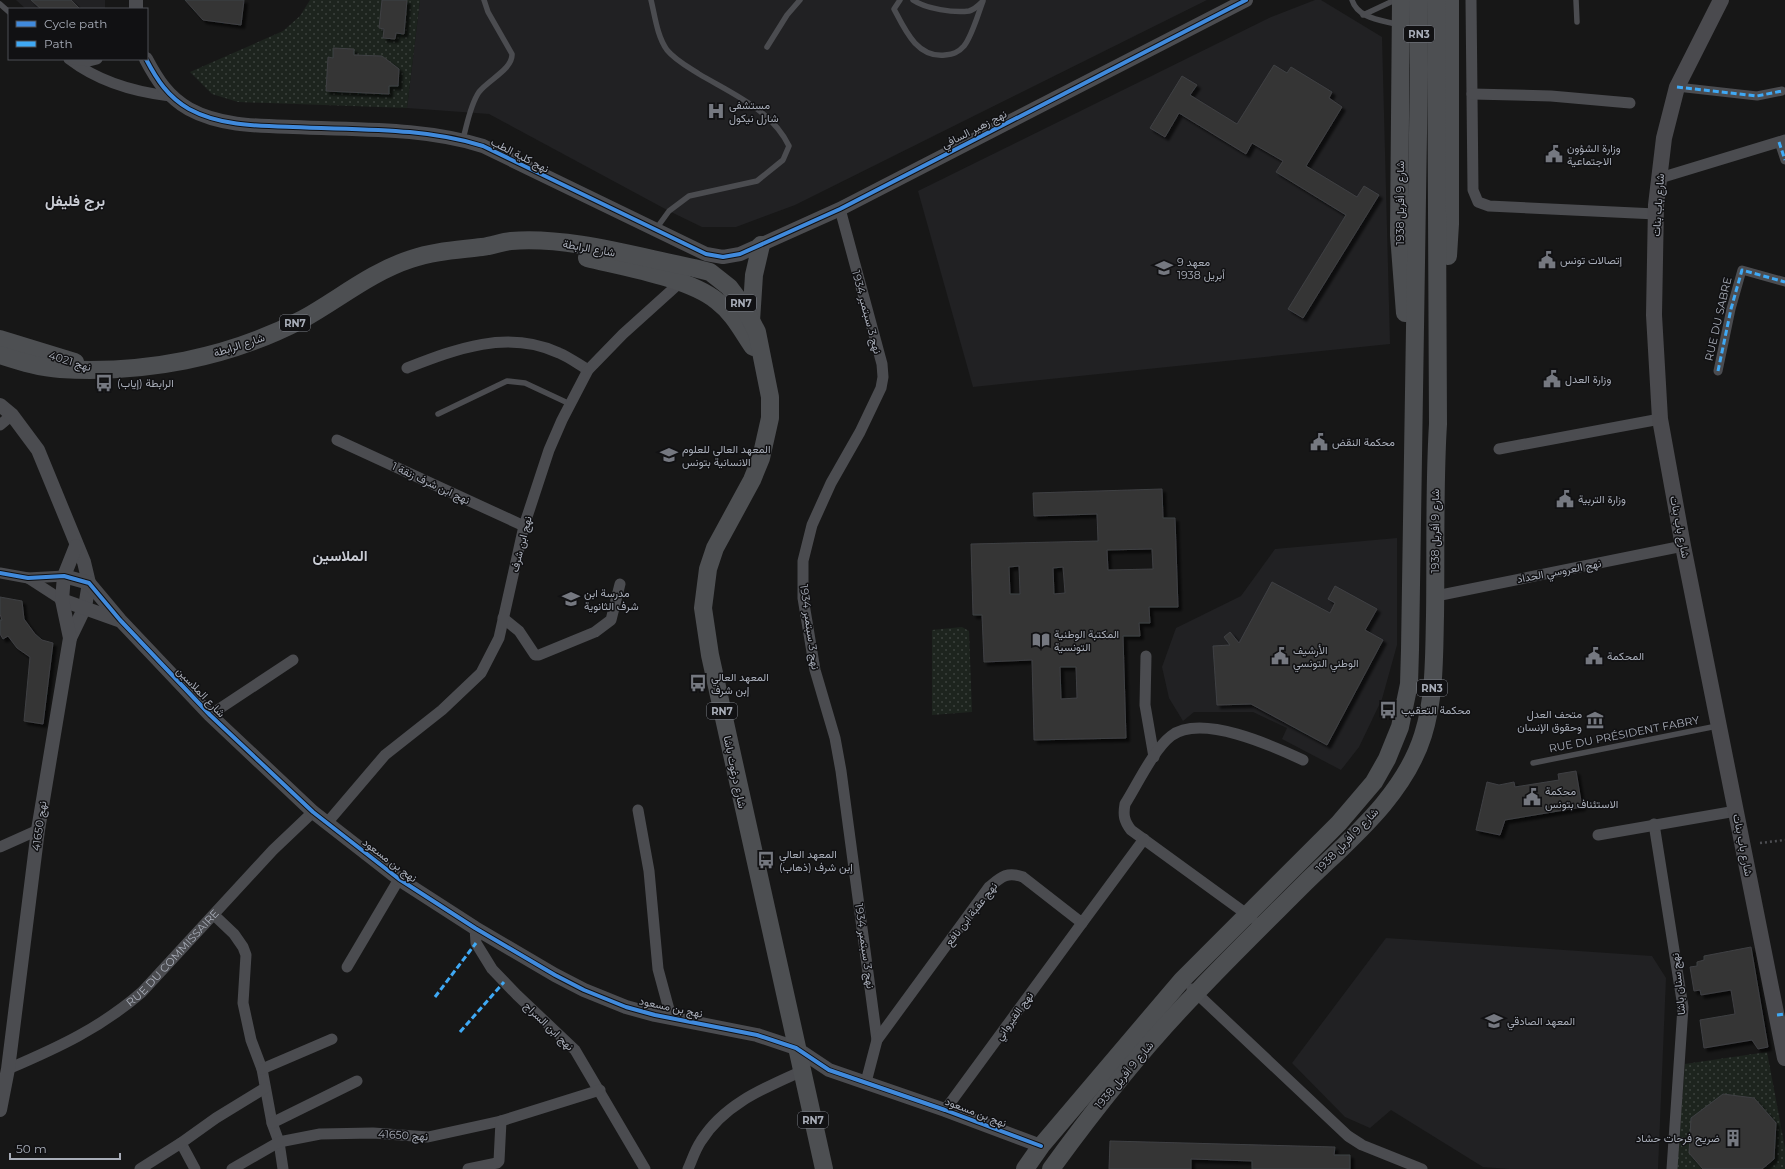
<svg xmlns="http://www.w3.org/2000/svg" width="1785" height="1169" viewBox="0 0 1785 1169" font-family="Montserrat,Vazirmatn,sans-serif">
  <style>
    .built { fill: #212123 }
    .grass { fill: url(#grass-dots) }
    .building { fill: #353536; stroke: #3f4043; fill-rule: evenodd; filter: url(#shadow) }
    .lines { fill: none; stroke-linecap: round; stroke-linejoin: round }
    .path { stroke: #4d4e52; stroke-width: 2.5; stroke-dasharray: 2 3; stroke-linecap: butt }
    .service { stroke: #4b4c50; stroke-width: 5.5 }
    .pedestrian { stroke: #4b4c50; stroke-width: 9 }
    .minor { stroke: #4b4c50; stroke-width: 11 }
    .tertiary { stroke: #4b4c50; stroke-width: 14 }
    .secondary { stroke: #4a4a4e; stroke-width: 16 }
    .primary { stroke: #4d4f52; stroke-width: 18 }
    .quiet { stroke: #3fa9f5; stroke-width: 3; stroke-dasharray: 6 3; stroke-linecap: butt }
    .cycleway-casing { stroke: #111113; stroke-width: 6 }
    .cycleway { stroke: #408adc; stroke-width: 4 }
    .labels { text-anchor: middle; stroke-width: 3; stroke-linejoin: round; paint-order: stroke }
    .shield { fill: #111113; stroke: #7b7e86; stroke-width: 1 }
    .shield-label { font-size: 10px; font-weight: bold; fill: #a8adb8 }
    .poi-label { font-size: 11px; fill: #a8adb8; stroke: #111113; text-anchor: start }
    .street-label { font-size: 11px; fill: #a8adb8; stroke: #111113 }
    .district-label { font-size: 15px; font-weight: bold; fill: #c9ccd4; stroke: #111113 }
  </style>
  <defs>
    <pattern id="grass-dots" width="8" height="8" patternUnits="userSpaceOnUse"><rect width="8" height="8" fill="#1d241e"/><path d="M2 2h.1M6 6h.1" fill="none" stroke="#3b413d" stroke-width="1.8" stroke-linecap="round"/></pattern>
    <filter id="shadow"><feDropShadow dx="3.5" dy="3.5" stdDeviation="1" flood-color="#0009"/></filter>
  </defs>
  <rect width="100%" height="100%" fill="#171717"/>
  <g class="built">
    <path d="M16,0H105V9H26Z"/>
    <path d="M420,0H1207L795,205L736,227H702L669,211L489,114L407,108Z"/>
    <path d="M1315,0H1321L1382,37L1390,344L973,387L918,191L1269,18Z"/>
    <path d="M1397,538V645L1382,699L1359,747L1341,770L1282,739L1287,728L1253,712H1194L1183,721L1169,698L1162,667L1176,628L1241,596L1275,549Z"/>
    <path d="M1386,938L1652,956L1666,978L1658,1169H1509L1483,1167L1391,1110L1370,1128L1345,1117L1292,1063Z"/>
  </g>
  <g class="grass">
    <path d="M310,0H420L407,108L238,102L212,94L190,72L283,31L300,16Z"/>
    <path d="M962,627L969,631L972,712L932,715V630Z"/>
    <path d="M1767,1052L1785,1148V1169H1677L1685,1064Z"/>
  </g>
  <g class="building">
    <path d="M31,0H71L80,9H41Z"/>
    <path d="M185,0H244L241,25L203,20Z"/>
    <path d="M382,0H407L404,34L396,33L395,39L383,38L384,29L379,28Z"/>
    <path d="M333,48L354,49V55L382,56L399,69L398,86H389V94L326,91L328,57L333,58Z"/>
    <path d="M1274,65L1287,73L1291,67L1332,92L1329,98L1342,107L1306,166L1357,197L1364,186L1379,195L1303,318L1288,309L1346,215L1276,172L1283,161L1252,143L1246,154L1179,113L1165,137L1150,128L1182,76L1197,85L1190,95L1237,124Z"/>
    <path d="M1162,489L1163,518H1175L1178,607H1149L1150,623H1139L1140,636H1123L1126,738L1034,740L1032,660L984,662L982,615H973L971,544L1098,541L1097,514L1034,516L1033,493ZM1152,549L1153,569L1108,570L1107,550ZM1019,566L1020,594H1010L1009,567ZM1063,567L1065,593L1054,594L1053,568ZM1060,667H1076L1077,698L1061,699Z"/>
    <path d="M1272,582L1330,613L1335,603L1328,599L1335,586L1377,609L1365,630L1383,640L1327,745L1251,704L1217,705L1213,646L1230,645L1224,637L1230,632L1239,643Z"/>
    <path d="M0,597L22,601L24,619L35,634L42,640L53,643L43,724L24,721L30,657L17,648L8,636L3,639L0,634V620H2L0,614Z"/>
    <path d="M1576,771L1582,807L1505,820L1500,835L1476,830L1487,782L1499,785L1514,782L1515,787L1559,780L1558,774Z"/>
    <path d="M1751,947L1768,1047L1758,1049L1752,1040L1704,1048L1700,1020L1735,1014L1731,990L1701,995L1700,990L1694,991L1690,967L1697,966V962L1704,960V956Z"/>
    <path d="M1723,1094L1754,1098L1776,1123L1774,1159L1762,1169H1703L1689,1153L1691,1118Z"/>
    <path d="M1110,1141L1335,1147L1334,1155H1350V1169H1252V1161L1191,1159V1169H1109Z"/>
  </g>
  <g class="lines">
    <path class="path" d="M1760,843L1785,840"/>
    <g class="service">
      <path d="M651,0C655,16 657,36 667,50C675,60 688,67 699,74C731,93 772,110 789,146L783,160L757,181L689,196L669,211L656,229"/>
      <path d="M900,0L894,9C905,30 917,58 945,55C953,54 958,53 964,46C972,36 978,14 983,1"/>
      <path d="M913,0C926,9 954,13 969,11C973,10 979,5 982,2"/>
      <path d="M1352,0C1358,19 1382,20 1399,25"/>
      <path d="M1576,0L1577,22"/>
      <path d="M0,4L9,12"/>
      <path d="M1363,15L1395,0"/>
      <path d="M767,47L787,15L800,0"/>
      <path d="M463,139C467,125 470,105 479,92C488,80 513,69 512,54L488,12L484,0"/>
      <path d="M438,414L507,381L525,383L570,404"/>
      <path d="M1533,763L1717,726"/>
    </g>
    <g class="pedestrian">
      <path d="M1677,87L1757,96L1782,91"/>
      <path d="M1779,142L1785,160"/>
      <path d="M1718,371L1731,309L1742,270L1785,282"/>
    </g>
    <g class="minor">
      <path d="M1471,0L1473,190L1478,202L1489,206L1656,214"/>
      <path d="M69,59C99,82 134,92 170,96"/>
      <path d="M73,59L89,61L97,59"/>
      <path d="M1472,94L1551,96L1630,103"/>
      <path d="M1660,178L1785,140"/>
      <path d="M840,209L882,364L883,377L881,388L860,432L831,483L812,525L803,561V598L815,670L835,738L841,771L877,1040"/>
      <path d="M407,368C456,349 507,329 559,353C569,357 578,364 588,370"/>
      <path d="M0,425L12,415"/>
      <path d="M337,440L524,526"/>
      <path d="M1499,449L1660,419"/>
      <path d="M0,573L28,578L64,576"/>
      <path d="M28,578L62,600"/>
      <path d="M1436,596L1683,546"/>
      <path d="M503,618L519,631L535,655H539L595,632L611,620L620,584"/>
      <path d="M1146,656L1145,705L1154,757"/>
      <path d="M210,715L293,660"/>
      <path d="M638,810L649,871L658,969L671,1017"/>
      <path d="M327,823L385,755L442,710L481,673L499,638L524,526L549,450L562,420L588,370L623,334L684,279"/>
      <path d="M1654,824L1683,1007L1672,1169"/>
      <path d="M1598,835L1736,811"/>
      <path d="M0,847L38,830"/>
      <path d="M214,915L234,934L243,947L246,955L243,1003L251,1040L262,1069L272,1123L279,1142L283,1169"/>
      <path d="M1252,918L1131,830C1124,821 1123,815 1125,804C1137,785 1154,749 1171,736C1201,713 1273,746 1303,760"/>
      <path d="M475,928L476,943L492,969L517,995L575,1050L645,1169"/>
      <path d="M347,967L399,879"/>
      <path d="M1192,989L1348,1136L1362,1145L1422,1169"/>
      <path id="s1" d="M8,1069C57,1048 101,1028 142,992L273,850L313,812"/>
      <path d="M262,1069L332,1039"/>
      <path d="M866,1082L877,1040L989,887C1001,877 1007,871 1023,877L1082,923L1144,839"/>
      <path d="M945,1110L1082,923"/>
      <path d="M272,1123L357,1081"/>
      <path d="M181,1143L195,1169"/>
      <path d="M140,1169L181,1143L216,1118L265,1088"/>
      <path d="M232,1169L279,1142L320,1134L373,1133L428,1137L501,1121L600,1090"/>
      <path d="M468,1169L497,1163L499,1161L501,1121"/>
      <path d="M688,1169C692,1160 695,1150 701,1141C724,1104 764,1088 802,1071"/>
    </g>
    <g class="tertiary">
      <path d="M136,0V9"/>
      <path d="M146,59C157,80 168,97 189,109C220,126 258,126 293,127C356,130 423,127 483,146L706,254L723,257L740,254L840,209L1246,0"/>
      <path d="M0,405L12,415L38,450L84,562L89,583L85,607L70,638"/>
      <path d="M64,576L89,583L120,620L210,715L313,812L399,879L475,928L555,975L584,990L626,1007L655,1015L757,1035L796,1048L829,1070L945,1110L1041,1146"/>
      <path d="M62,600L118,620"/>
      <path d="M0,1110L8,1069L38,830L70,638L62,600L64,576L76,546"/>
    </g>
    <path class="secondary" d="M1721,0L1677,87L1664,138L1656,205L1654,315L1660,419L1683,546L1785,1058"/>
    <g class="primary">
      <path d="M1401,0L1399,235L1405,313"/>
      <path d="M1448,256L1450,224V0"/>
      <path d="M587,258C624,267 689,278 717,301C733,313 742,331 753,347"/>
      <path d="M751,321L754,275L761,245"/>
      <path d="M0,339L75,362"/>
      <path d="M0,355C19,361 40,368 60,369C144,374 229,358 303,319C339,299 371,272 411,259C434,251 458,250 482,247C492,246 501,242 511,241C568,236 638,257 694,268L710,272L729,287L744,307L757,332L770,397V418L761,458L752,480L715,548L708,569L703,608L710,655L824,1169"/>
      <path d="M1025,1169L1041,1146L1182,980L1339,823L1374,782L1387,759L1400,727L1409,684L1410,650L1419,69L1418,0"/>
      <path d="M1051,1169C1096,1107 1144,1046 1198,991C1233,954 1269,919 1305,883C1349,840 1404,796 1423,735C1435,697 1434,656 1435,616C1436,552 1434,488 1438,424L1436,0"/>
    </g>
    <g class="quiet">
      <path d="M1677,87L1757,96L1782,91"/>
      <path d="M1779,142L1785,160"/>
      <path d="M1718,371L1731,309L1742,270L1785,282"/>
      <path d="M435,997L476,943"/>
      <path d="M1777,1015L1785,1014"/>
      <path d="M460,1032L504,982"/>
    </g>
    <g class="cycleway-casing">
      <g id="cycleway">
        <path d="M146,59C157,80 168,97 189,109C220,126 258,126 293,127C356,130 423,127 483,146L706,254L723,257L740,254L840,209L1246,0"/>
        <path d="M0,573L28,578L64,576L89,583L120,620L210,715L313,812L399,879L475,928L555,975L584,990L626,1007L655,1015L757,1035L796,1048L829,1070L945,1110L1041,1146"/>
      </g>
    </g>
    <use href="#cycleway" class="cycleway"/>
  </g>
  <defs>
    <g id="hospital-bare" transform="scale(1.38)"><path d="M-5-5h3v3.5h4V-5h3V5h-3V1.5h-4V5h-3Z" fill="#757880" stroke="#111113" stroke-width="2.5" paint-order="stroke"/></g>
    <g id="civic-bare" transform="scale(1.38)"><path d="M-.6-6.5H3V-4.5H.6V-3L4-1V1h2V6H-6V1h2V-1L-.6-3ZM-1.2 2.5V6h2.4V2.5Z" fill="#757880" stroke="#111113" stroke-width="2.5" paint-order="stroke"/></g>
    <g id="school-bare" transform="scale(1.38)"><path d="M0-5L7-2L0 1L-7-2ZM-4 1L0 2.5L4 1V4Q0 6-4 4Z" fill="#757880" stroke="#111113" stroke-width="2.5" paint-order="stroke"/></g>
    <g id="bus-bare" transform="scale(1.38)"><path d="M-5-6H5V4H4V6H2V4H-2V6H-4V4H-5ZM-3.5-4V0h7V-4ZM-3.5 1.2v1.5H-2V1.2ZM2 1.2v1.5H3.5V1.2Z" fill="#757880" stroke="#111113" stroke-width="2.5" paint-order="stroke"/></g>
    <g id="university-bare" transform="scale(1.38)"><path d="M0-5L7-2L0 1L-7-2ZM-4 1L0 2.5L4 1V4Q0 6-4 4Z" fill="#757880" stroke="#111113" stroke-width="2.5" paint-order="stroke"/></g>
    <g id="library-bare" transform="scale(1.38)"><path d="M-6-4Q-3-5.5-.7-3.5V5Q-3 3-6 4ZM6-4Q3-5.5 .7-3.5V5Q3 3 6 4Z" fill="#757880" stroke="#111113" stroke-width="2.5" paint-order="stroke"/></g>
    <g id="museum-bare" transform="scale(1.38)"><path d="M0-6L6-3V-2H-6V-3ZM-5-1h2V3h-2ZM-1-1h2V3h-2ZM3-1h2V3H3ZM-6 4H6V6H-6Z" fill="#757880" stroke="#111113" stroke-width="2.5" paint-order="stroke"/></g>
    <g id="building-bare" transform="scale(1.38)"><path d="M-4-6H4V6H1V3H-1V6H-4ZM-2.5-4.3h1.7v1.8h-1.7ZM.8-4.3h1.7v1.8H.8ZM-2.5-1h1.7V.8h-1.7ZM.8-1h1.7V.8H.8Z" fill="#757880" stroke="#111113" stroke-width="2.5" paint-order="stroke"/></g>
  </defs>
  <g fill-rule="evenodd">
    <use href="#hospital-bare" x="716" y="111"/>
    <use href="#civic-bare" x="1554" y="154"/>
    <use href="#civic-bare" x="1547" y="260"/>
    <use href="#school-bare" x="1164" y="268"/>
    <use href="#civic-bare" x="1552" y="379"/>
    <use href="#bus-bare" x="104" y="383"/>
    <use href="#civic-bare" x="1319" y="442"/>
    <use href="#university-bare" x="669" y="455"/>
    <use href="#civic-bare" x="1565" y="499"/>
    <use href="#school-bare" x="571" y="599"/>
    <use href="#library-bare" x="1041" y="640"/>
    <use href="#civic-bare" x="1280" y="656"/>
    <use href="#civic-bare" x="1594" y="656"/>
    <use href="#bus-bare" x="698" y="683"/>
    <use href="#bus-bare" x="1388" y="710"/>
    <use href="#museum-bare" x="1595" y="720"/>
    <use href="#civic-bare" x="1532" y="797"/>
    <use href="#bus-bare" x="766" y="860"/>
    <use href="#school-bare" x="1494" y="1021"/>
    <use href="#building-bare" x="1733" y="1138"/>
  </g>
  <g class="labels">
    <g class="shield">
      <rect x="1404" y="26" width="30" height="16" rx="3"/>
      <rect x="726" y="295" width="30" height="16" rx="3"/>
      <rect x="280" y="315" width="30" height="16" rx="3"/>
      <rect x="1417" y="680" width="30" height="16" rx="3"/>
      <rect x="707" y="703" width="30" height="16" rx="3"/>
      <rect x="798" y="1112" width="30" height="16" rx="3"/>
    </g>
    <g class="shield-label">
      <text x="1419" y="38">RN3</text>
      <text x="741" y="307">RN7</text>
      <text x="295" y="327">RN7</text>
      <text x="1432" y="692">RN3</text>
      <text x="722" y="715">RN7</text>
      <text x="813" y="1124">RN7</text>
    </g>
    <g class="poi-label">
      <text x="729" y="109">مستشفى<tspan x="729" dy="13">شارل نيكول</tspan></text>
      <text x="1567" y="152">وزارة الشؤون<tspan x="1567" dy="13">الاجتماعية</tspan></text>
      <text x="1560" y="264">إتصالات تونس</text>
      <text x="1177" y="266">معهد 9<tspan x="1177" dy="13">أبريل 1938</tspan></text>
      <text x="1565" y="383">وزارة العدل</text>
      <text x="117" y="387">الرابطة (إياب)</text>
      <text x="1332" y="446">محكمة النقض</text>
      <text x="682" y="453">المعهد العالي للعلوم<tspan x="682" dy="13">الانسانية بتونس</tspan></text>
      <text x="1578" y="503">وزارة التربية</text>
      <text x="584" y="597">مدرسة ابن<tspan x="584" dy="13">شرف الثانوية</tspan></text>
      <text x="1054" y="638">المكتبة الوطنية<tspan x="1054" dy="13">التونسية</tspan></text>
      <text x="1293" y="654">الأرشيف<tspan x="1293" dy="13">الوطني التونسي</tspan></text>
      <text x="1607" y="660">المحكمة</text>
      <text x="711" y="681">المعهد العالي<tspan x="711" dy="13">إبن شرف</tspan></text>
      <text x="1401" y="714">محكمة التعقيب</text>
      <text x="1582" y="718" text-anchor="end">متحف العدل<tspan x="1582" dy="13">وحقوق الإنسان</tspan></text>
      <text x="1545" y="795">محكمة<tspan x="1545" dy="13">الاستئناف بتونس</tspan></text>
      <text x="779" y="858">المعهد العالي<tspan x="779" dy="13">إبن شرف (ذهاب)</tspan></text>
      <text x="1507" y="1025">المعهد الصادقي</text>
      <text x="1720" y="1142" text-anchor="end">ضريح فرحات حشاد</text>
    </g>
    <g class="street-label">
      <text transform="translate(974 129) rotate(-27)" y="4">نهج زهير السافي</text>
      <text transform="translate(520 155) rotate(27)" y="4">نهج كلية الطب</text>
      <text transform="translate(1400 203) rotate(-90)" y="4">شارع 9 أفريل 1938</text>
      <text transform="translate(1658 205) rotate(-86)" y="4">شارع باب بنات</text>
      <text transform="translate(589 248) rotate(10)" y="4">شارع الرابطة</text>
      <text transform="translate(867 312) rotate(75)" y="4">نهج 3 سبتمبر 1934</text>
      <text transform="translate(1718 319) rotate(-77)" y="4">RUE DU SABRE</text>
      <text transform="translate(239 345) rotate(-18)" y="4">شارع الرابطة</text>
      <text transform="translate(70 361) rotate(17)" y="4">نهج 4021</text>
      <text transform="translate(431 483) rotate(25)" y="4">نهج ابن شرف زنقة 1</text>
      <text transform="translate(1680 527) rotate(79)" y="4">شارع باب بنات</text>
      <text transform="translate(1435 531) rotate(-90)" y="4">شارع 9 أفريل 1938</text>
      <text transform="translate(521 544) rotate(-76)" y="4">نهج ابن شرف</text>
      <text transform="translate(1559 571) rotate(-11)" y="4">نهج العروسي الحداد</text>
      <text transform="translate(810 627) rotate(82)" y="4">نهج 3 سبتمبر 1934</text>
      <text transform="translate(201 692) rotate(46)" y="4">شارع الملاسين</text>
      <text transform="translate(1624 734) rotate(-11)" y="4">RUE DU PRÉSIDENT FABRY</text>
      <text transform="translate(735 772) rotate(78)" y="4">شارع درغوث باشا</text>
      <text transform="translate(39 826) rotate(-82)" y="4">نهج 41650</text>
      <text transform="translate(1347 840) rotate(-46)" y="4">شارع 9 أفريل 1938</text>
      <text transform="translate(1743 845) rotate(79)" y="4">شارع باب بنات</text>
      <text transform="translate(390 860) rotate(37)" y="4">نهج بن مسعود</text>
      <text transform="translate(971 914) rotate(-52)" y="4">نهج عقبة ابن نافع</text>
      <text transform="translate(865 946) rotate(82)" y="4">نهج 3 سبتمبر 1934</text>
      <text dy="4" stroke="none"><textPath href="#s1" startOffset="201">RUE DU COMMISSAIRE</textPath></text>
      <text transform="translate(1678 984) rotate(-96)" y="4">نهج سنان باشا</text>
      <text transform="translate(671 1007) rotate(12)" y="4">نهج بن مسعود</text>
      <text transform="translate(1014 1016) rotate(-54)" y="4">نهج القيرواني</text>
      <text transform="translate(549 1026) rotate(44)" y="4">نهج ابن السراج</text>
      <text transform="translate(1124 1075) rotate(-50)" y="4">شارع 9 أفريل 1938</text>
      <text transform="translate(976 1112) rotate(21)" y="4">نهج بن مسعود</text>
      <text transform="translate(403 1135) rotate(3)" y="4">نهج 41650</text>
    </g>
    <g class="district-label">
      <text x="75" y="206">برج فليفل</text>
      <text x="340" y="561">الملاسين</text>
    </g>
  </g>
  <rect x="8" y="8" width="140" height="52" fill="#111113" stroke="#4d4f55"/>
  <rect x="16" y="21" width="20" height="6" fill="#408adc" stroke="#4d4f55"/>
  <text x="44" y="28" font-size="12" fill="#a8adb8">Cycle path</text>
  <rect x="16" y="41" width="20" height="6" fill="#3fa9f5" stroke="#4d4f55"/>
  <text x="44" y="48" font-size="12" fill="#a8adb8">Path</text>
  <path d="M10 1153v6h110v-6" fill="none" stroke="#a8adb8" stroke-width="2"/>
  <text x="16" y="1153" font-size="12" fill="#a8adb8" stroke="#111113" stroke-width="3" paint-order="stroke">50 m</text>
</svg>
